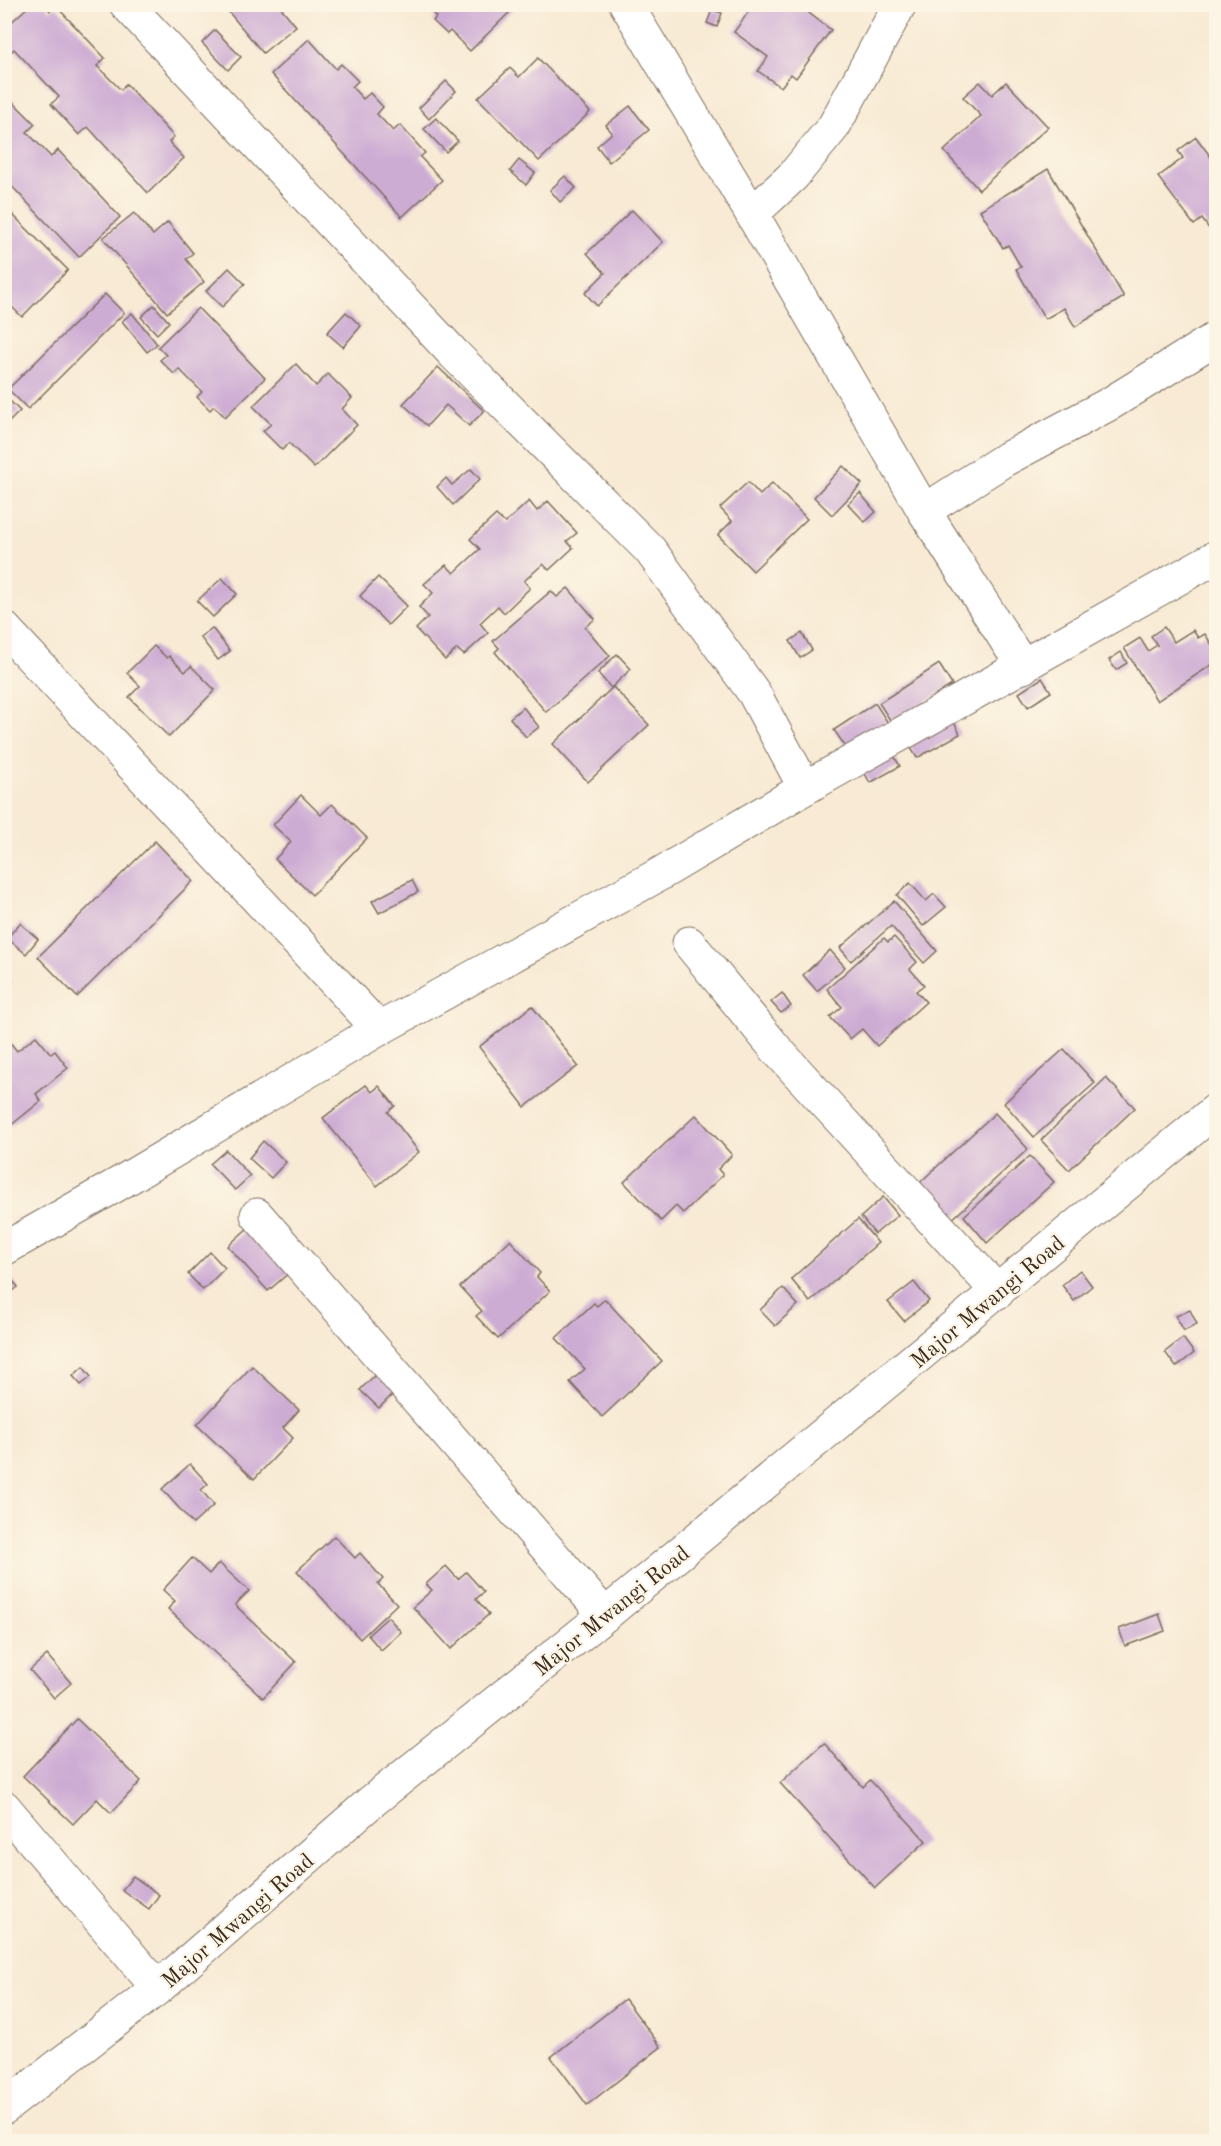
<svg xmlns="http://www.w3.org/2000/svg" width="1221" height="2146" viewBox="0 0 1221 2146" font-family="'Old Standard TT',serif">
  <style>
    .building { fill: #cdacd4 }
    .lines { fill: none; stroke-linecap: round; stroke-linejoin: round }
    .minor-casing { stroke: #7d6d5e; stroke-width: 35 }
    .tertiary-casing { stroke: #7d6d5e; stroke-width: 35 }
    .minor { stroke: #fff; stroke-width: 33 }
    .tertiary { stroke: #fff; stroke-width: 33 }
    .labels { text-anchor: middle; stroke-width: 4.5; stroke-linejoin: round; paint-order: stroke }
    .street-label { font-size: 22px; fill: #3b2a1e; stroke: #fcf5e5 }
  </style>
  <rect width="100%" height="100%" fill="#fcf5e5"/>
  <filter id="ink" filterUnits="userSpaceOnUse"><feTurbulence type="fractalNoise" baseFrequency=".0167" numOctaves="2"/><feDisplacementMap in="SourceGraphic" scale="12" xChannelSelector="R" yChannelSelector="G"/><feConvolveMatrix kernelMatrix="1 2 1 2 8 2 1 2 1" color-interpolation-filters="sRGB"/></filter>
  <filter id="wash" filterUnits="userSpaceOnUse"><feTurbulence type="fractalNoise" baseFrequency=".008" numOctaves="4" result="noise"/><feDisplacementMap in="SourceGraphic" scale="24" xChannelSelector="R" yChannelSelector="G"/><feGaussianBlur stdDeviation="1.35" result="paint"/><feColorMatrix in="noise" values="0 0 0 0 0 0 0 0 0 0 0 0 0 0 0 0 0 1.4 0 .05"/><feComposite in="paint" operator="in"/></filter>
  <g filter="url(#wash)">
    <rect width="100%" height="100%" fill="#f8ead4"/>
    <g id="blocks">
      <g class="building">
        <path d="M31,4H45L50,11L56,6L105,58L97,66L121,90L126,84L174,137L169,142L184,158L148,193L88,127L79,135L51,104L59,97L14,49L7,56L4,53V29Z"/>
        <path d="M222,4H278L296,26L263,53Z"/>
        <path d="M424,4H512L515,7L470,51L450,31L447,34L433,21L436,17Z"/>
        <path d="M754,4H797L831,30L796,78L791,74L781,87L758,71L768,57L734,32Z"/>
        <path d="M712,10L722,13L717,27L707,23Z"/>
        <path d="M215,30L241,57L228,70L202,43Z"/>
        <path d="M309,39L336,69L341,64L358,81L352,87L363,99L370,93L383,107L377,114L393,131L400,125L425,153L420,157L442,180L402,217L271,74Z"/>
        <path d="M538,58L590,112L539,161L478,98L510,68L519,77Z"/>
        <path d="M446,81L456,91L429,119L419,108Z"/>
        <path d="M980,82L992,95L1006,82L1048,127L979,190L944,151L981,116L963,97Z"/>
        <path d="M4,93L35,124L27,132L51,157L58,150L120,217L79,257L4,178Z"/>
        <path d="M630,106L649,130L609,162L597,146L612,133L606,125Z"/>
        <path d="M436,118L458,141L446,152L424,129Z"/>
        <path d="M1196,137L1216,164V238L1202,219L1194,225L1158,177L1183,158L1178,151Z"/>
        <path d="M519,160L535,173L526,185L510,171Z"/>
        <path d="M1048,169L1124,297L1075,327L1064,308L1045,319L1016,269L1021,267L1008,245L1003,248L980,210Z"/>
        <path d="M565,176L576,188L560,202L550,190Z"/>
        <path d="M632,210L663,242L597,306L585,293L605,273L587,253Z"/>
        <path d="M134,213L153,235L168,222L193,253L186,259L204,282L167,313L103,238Z"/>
        <path d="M12,214L68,270L22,317L4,299V221Z"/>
        <path d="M229,268L245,284L222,307L206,291Z"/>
        <path d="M105,294L124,313L28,409L8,389Z"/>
        <path d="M154,305L169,322L157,334L141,317Z"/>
        <path d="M198,308L265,378L225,417L214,406L210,410L197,397L202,392L179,369L174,374L160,360L166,355L158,347Z"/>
        <path d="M346,312L361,326L343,347L327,333Z"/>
        <path d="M132,313L157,344L147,352L122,321Z"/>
        <path d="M296,364L316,386L328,374L352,398L342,409L357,425L314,468L289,443L282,450L263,431L271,424L253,406Z"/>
        <path d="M438,367L484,411L469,426L446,405L427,426L403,404Z"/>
        <path d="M6,397L20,411L4,427V398Z"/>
        <path d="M843,466L862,484L832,515L814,497Z"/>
        <path d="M471,469L480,479L453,505L437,487L446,478L452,485Z"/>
        <path d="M748,482L760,495L772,483L807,519L753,571L718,535L732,521L720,508Z"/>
        <path d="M860,493L876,512L865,522L848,504Z"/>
        <path d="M529,501L537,511L548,501L577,533L567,541L573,548L549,570L543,564L524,581L530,588L504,613L498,606L480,623L488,633L464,655L457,649L445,660L416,629L428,617L419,607L433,593L424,584L446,565L454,573L480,549L470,539L496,515L505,523Z"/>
        <path d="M378,577L407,606L388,625L360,596Z"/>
        <path d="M222,578L237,594L213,617L197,601Z"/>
        <path d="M568,588L595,619L585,627L610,656L546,712L495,652L499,648L493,641L551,591L557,597Z"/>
        <path d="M1164,627L1174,642L1193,630L1198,638L1205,634L1216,651V662L1157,701L1124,648L1140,638L1148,651L1157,645L1151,636Z"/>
        <path d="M212,628L230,651L218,660L200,637Z"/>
        <path d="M802,633L812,650L800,658L790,641Z"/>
        <path d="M154,646L167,658L169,656L185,672L191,666L215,690L169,737L129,697L140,686L127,673Z"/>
        <path d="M1121,652L1127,663L1116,670L1109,660Z"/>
        <path d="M617,654L631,669L611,688L598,673Z"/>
        <path d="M939,664L952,685L892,723L879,703Z"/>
        <path d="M1042,678L1051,692L1028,707L1019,693Z"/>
        <path d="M613,687L649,725L588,782L553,744Z"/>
        <path d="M875,703L888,723L847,749L834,730Z"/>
        <path d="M523,707L539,727L526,737L510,718Z"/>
        <path d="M953,720L960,734L917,758L909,745Z"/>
        <path d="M892,753L900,766L870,783L863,770Z"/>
        <path d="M301,795L321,815L332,804L367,838L312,895L275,859L291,842L273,825Z"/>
        <path d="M155,841L193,881L77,997L38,957Z"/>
        <path d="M412,880L418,892L379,913L372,901Z"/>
        <path d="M910,883L926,901L934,894L946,907L923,926L897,895Z"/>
        <path d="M894,901L937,951L924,963L891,926L851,961L840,948Z"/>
        <path d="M20,923L38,939L26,954L7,938Z"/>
        <path d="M894,937L917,962L910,969L924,985L916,991L926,1002L877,1046L862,1029L850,1039L830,1017L842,1007L827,989L884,938L888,942Z"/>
        <path d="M830,950L845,967L817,991L803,975Z"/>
        <path d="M4,976L12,984L4,991Z"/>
        <path d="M782,993L791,1006L781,1013L771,1002Z"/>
        <path d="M532,1006L578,1066L525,1107L479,1047Z"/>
        <path d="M4,1035L17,1051L36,1036L51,1054L55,1051L68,1068L36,1094L41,1101L10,1126L6,1121L4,1122Z"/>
        <path d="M1064,1049L1095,1083L1034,1137L1004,1103Z"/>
        <path d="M1106,1078L1135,1108L1069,1170L1041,1140Z"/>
        <path d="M366,1085L372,1092L379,1086L395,1106L388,1112L419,1152L377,1186L323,1118Z"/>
        <path d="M995,1113L1028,1149L948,1223L915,1187Z"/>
        <path d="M696,1115L732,1155L718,1169L723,1175L683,1213L676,1206L661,1221L624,1182Z"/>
        <path d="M263,1141L286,1162L271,1178L249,1158Z"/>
        <path d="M226,1150L250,1176L235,1190L210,1164Z"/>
        <path d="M1030,1156L1054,1182L987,1243L964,1216Z"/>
        <path d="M883,1197L898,1215L875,1234L861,1217Z"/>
        <path d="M858,1219L878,1243L810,1302L791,1279Z"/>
        <path d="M250,1226L290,1272L268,1291L228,1246Z"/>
        <path d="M510,1240L540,1273L537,1277L550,1291L498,1339L476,1316L482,1311L460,1287Z"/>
        <path d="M210,1252L225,1268L203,1290L188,1274Z"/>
        <path d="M1080,1270L1092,1286L1074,1301L1062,1285Z"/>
        <path d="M8,1275L18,1287L4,1298V1278Z"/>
        <path d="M914,1282L929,1301L904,1321L888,1302Z"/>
        <path d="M783,1288L798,1305L775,1326L760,1310Z"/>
        <path d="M605,1299L662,1361L602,1417L570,1382L585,1369L556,1338L594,1303L597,1306Z"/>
        <path d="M1190,1310L1197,1324L1184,1331L1176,1316Z"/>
        <path d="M1183,1338L1194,1353L1176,1367L1165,1352Z"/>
        <path d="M252,1366L299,1410L283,1428L293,1438L254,1479L197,1425Z"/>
        <path d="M83,1367L91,1377L81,1385L73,1376Z"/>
        <path d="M380,1370L398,1389L379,1408L360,1390Z"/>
        <path d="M190,1464L208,1484L201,1490L214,1505L193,1524L162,1489Z"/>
        <path d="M334,1536L355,1558L360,1553L383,1579L378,1584L397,1604L360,1639L297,1571Z"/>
        <path d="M192,1558L209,1574L219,1563L249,1591L235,1605L296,1662L263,1698L168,1609L175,1601L163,1590Z"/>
        <path d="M446,1566L458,1579L466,1572L484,1592L476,1599L489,1614L451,1649L413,1607L432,1590L426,1584Z"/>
        <path d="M1159,1614L1165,1631L1125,1646L1119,1629Z"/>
        <path d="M388,1617L401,1632L381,1650L368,1635Z"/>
        <path d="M47,1655L71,1683L54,1698L30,1670Z"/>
        <path d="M77,1719L141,1781L111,1813L97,1799L73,1824L23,1776Z"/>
        <path d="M824,1743L863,1787L870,1780L926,1841L875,1888L780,1783Z"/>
        <path d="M133,1876L159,1895L149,1909L122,1890Z"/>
        <path d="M625,1999L661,2047L587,2105L551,2057Z"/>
      </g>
    </g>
  </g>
  <g filter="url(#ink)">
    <use href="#blocks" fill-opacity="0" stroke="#7d6d5e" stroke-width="1.5"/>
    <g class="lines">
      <g class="minor-casing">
        <g id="minor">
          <path d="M126,4L454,354L650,550L754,693L805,788"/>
          <path d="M626,4L752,214L924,511L1023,667"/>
          <path d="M752,214L793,176L834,126L900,4"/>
          <path d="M924,511L1004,460L1111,403L1216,338"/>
          <path d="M4,628L379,1029"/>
          <path d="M689,943L776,1049L998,1292"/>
          <path d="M257,1215L605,1615"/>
          <path d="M4,1249L120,1183L379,1029L660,874L805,788L1216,557"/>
          <path d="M4,1807L158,1988"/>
        </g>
      </g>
      <g class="tertiary-casing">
        <path id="tertiary" d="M4,2108L158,1988L371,1802L605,1615L1216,1110"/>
      </g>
      <use href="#minor" class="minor"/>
      <use href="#tertiary" class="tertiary"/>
    </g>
  </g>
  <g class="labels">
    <g class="street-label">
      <text transform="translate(987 1301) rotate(-40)" y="8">Major Mwangi Road</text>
      <text transform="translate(611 1610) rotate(-39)" y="8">Major Mwangi Road</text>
      <text transform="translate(237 1920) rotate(-41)" y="8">Major Mwangi Road</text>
    </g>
  </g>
  <rect width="1221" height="2146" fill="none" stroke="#fcf5e5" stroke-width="24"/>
</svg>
